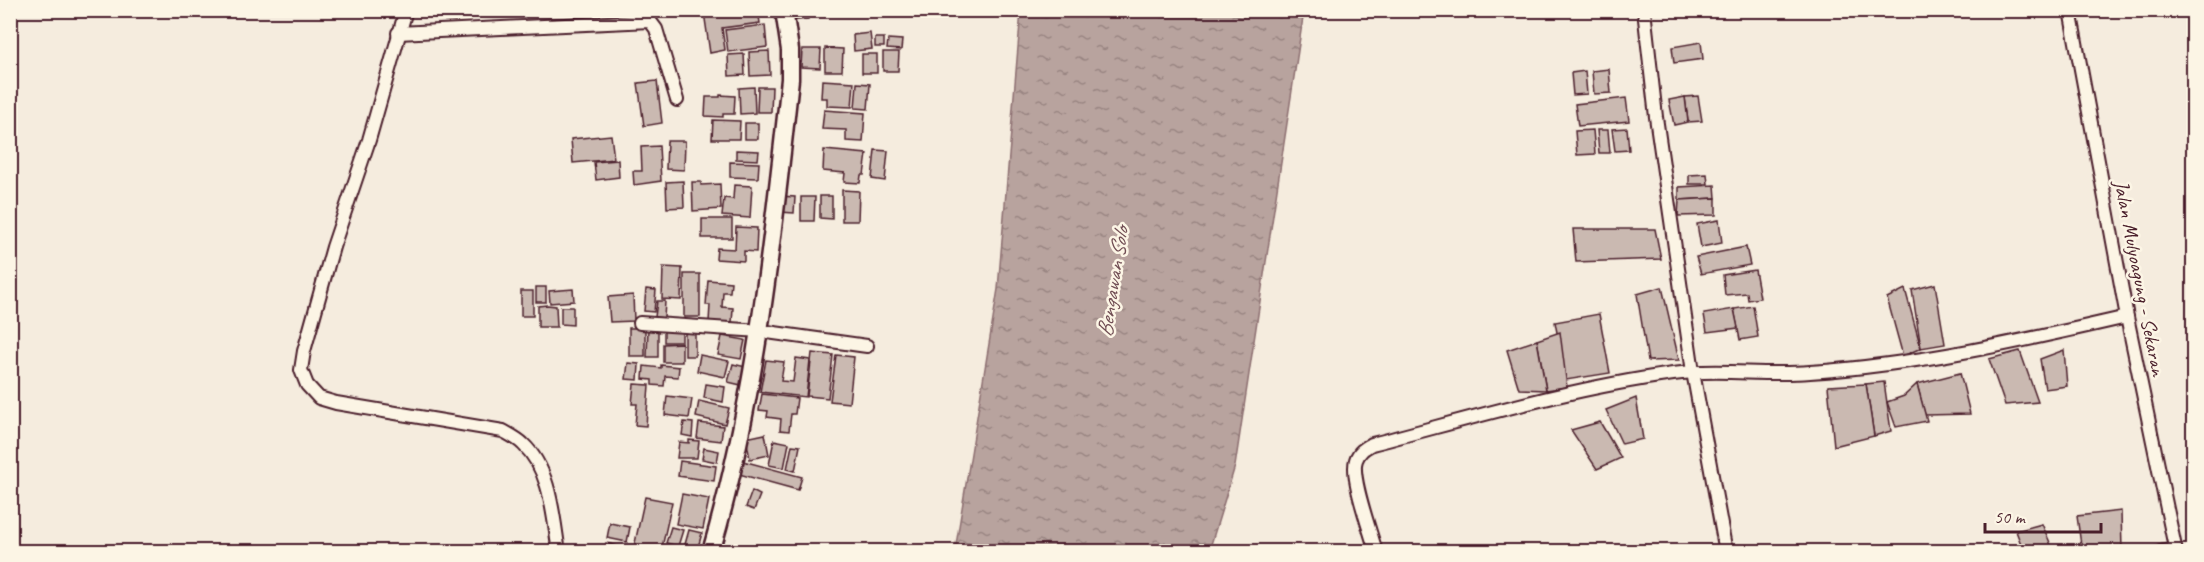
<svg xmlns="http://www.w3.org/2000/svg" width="2204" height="562" viewBox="0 0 2204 562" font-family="Caveat,sans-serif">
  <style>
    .water { fill: url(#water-ripples); stroke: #8c6e70; stroke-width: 1.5 }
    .building { fill: #cab9b1; stroke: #4a1f2b; stroke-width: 1.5 }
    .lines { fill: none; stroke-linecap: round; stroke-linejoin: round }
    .street-casing { stroke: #4a1f2b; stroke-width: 16 }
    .secondary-casing { stroke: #4a1f2b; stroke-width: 21 }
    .street { stroke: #fcf5e5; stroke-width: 12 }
    .secondary { stroke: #fcf5e5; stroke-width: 16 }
    .labels { text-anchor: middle; stroke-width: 5; stroke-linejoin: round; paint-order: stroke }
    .street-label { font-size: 21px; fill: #4a1f2b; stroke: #fcf5e5 }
    .water-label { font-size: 22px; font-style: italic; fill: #704d53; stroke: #fcf5e5 }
  </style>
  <defs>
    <pattern id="water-ripples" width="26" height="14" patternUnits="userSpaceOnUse" patternTransform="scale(1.5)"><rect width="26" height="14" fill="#b8a39e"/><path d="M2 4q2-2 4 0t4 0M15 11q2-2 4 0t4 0" fill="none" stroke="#988481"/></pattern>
  </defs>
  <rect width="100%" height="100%" fill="#f5ecde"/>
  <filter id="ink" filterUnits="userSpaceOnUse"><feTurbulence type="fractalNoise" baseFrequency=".0167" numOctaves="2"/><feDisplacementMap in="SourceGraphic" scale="12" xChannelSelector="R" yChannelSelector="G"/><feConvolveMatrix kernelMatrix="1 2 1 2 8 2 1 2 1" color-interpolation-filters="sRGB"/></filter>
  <g filter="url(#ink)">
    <path class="water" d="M1021,11H1304L1235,466L1209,551H955L998,289Z"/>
    <g class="building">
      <path d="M716,10H758L760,23L722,28L725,50L710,53L704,12Z"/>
      <path d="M787,10H807L808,19L788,21Z"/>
      <path d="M812,10H829V12L812,13Z"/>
      <rect x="832" y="10" width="15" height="4"/>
      <path d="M765,25L767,47L728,52L725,30Z"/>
      <path d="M870,33L872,49L854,51L853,35Z"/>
      <rect x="875" y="38" width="9" height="9"/>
      <path d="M888,39L902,40L901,50L887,49Z"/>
      <path d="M1701,42L1703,59L1674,63L1672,47Z"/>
      <path d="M825,48L843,49L842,71H825Z"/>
      <path d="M802,49H821L820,68L801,67Z"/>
      <path d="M769,51L770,75L750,76L749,52Z"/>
      <path d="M883,52H899L898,71H883Z"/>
      <path d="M744,54L745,75L729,76L728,55Z"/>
      <rect x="862" y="54" width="15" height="19"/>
      <path d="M1609,69L1611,93L1594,94L1592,71Z"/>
      <path d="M1585,71L1587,94L1573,95L1571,73Z"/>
      <path d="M822,80L854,82L852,107L827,106V98H821Z"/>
      <path d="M657,81L662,123L644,126L638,83Z"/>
      <path d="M857,83L870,84L868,109L855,108Z"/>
      <path d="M754,87L755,113L740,114L739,88Z"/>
      <path d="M758,87H772L771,112H757Z"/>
      <path d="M720,95L735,96L734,114H723V117L705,116L706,97H720Z"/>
      <path d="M1698,96L1702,121L1688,122L1685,97Z"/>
      <path d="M1685,97L1688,122L1674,125L1669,100Z"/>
      <path d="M1626,98L1629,121L1578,126L1575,104Z"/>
      <path d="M824,110L865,113L863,142L846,141V130L822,129Z"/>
      <path d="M713,120L740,121L739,139H712Z"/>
      <rect x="745" y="123" width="13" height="16"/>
      <path d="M1627,128L1629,150L1615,151L1612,129Z"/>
      <path d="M1593,130L1595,154L1577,155L1575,131Z"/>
      <path d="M1597,130H1608L1610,153H1599Z"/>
      <path d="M611,135L614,159L573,163L571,139Z"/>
      <path d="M667,141H685L684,170L666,169Z"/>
      <path d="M659,146L661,181L634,185L633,171H642L641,147Z"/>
      <path d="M736,150L759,151L758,160L736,159Z"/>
      <path d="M824,150L867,154L864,175H861L860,183L844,182L845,173L823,171Z"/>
      <path d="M875,150L888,151L885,181L872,179Z"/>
      <path d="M618,160L619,177L596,180L594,162Z"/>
      <path d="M730,162L759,163L758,178L730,177Z"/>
      <path d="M1707,174L1708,184H1689V175Z"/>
      <path d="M683,181L684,207L667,208L666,182Z"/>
      <path d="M692,182H701V185L720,184L721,209L693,211Z"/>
      <path d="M734,185L752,186L750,218L722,216L724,198L733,199Z"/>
      <path d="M1715,185L1716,198L1679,200V187Z"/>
      <path d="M842,190L859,191L858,221H842Z"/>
      <path d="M780,196L795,197L794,213L780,212Z"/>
      <path d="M820,196H832V219L820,218Z"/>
      <path d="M801,197H815L814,221H801Z"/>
      <path d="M1716,198V215L1678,216L1679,200Z"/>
      <rect x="702" y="219" width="30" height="19"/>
      <path d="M1719,220L1722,243L1701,247L1697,224Z"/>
      <path d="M736,227L757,228L756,252L744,251V261L716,259L717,248L735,249Z"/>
      <path d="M1573,229H1655L1661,259L1576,262Z"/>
      <path d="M1746,247L1750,265L1701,274L1696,257Z"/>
      <path d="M663,267L682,268L681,300L662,299Z"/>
      <path d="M1755,270L1760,298L1748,300L1747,293L1725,295L1723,275Z"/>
      <rect x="684" y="274" width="16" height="43"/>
      <path d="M708,280L731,282L730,292H723L722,307L733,308L732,323L709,322L710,305H706Z"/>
      <path d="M1935,284L1945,344L1921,348L1912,290Z"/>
      <rect x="536" y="287" width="10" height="15"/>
      <path d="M1662,287L1679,360L1648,361L1637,294Z"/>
      <path d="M573,289L574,301L550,303L549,291Z"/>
      <path d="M646,289L656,290L654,312L644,311Z"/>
      <path d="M1905,289L1921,348L1903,356L1887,298Z"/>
      <rect x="521" y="291" width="12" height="25"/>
      <path d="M633,295L634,321L610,322L608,297Z"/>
      <path d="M657,301H665L664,318L655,317Z"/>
      <path d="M547,305L556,306L557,327H538V306Z"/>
      <path d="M1753,306L1758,337L1740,340L1734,309Z"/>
      <path d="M561,307H573V325L561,324Z"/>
      <path d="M1734,309L1738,328L1707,332L1704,314Z"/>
      <path d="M1599,314L1610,373L1566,380L1555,322Z"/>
      <path d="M648,327H658V357H647Z"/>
      <rect x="629" y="328" width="16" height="28"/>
      <rect x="664" y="329" width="18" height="13"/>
      <rect x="685" y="329" width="10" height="27"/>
      <path d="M1560,332L1567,387L1546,390L1537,340Z"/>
      <path d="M722,336L745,340L741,359L718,355Z"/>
      <path d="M1537,340L1546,390L1519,389L1507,350Z"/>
      <path d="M682,343V362H663V344Z"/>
      <path d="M2064,350L2067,386L2045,389L2040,359Z"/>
      <path d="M2020,351L2038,402L2005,405L1989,359Z"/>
      <path d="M812,353L833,355L828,398L807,396Z"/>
      <path d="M700,355L729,361L725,377L697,371Z"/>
      <path d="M836,355L854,357L849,403L830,401Z"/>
      <path d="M796,358L810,360L806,397L760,392L766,360L784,362L781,381L793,382Z"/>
      <path d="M628,363L639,364L638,380L626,379Z"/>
      <path d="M733,364L746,367L741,385L728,382Z"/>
      <path d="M661,365L679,367L678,377L665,376L664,386L652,385V380L643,379L644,366L661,368Z"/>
      <path d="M1960,373L1970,414L1925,415L1917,384Z"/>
      <path d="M1884,382L1891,431L1874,436L1866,384Z"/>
      <path d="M634,384L649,385L646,426L635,425L637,404H632Z"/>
      <path d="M706,384L725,387L723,402L704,398Z"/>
      <path d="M1866,384L1874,436L1834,446L1828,386Z"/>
      <path d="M1917,384L1927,421L1896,427L1887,402L1904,396Z"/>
      <path d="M762,394L797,398L795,414H791L789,431L780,430L781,419L767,417L768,411L759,410Z"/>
      <path d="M667,396L692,399L689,418L665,415Z"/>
      <path d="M1636,398L1643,439L1622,444L1606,410Z"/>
      <path d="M699,401L729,408L725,424L696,417Z"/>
      <path d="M684,422L693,423L692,437L682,435Z"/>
      <path d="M1600,422L1621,458L1597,469L1571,430Z"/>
      <path d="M699,423L723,426L721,441L697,438Z"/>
      <path d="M765,434L769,455L750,459L746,438Z"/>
      <path d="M689,440L699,441L697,458H677L679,442L689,443Z"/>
      <path d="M774,440L789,443L784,468L769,465Z"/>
      <path d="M792,445L800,446L795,471L787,469Z"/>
      <path d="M704,448L719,451L717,462L702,459Z"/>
      <path d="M680,461L716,466L714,481L678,476Z"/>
      <path d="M743,461L802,477L798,490L739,474Z"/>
      <path d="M752,491L760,495L754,510L746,507Z"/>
      <path d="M682,494L709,499L703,529L676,524Z"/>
      <path d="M645,497L672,502L661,552H633Z"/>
      <path d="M2121,511L2122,551L2082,552L2077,516Z"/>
      <path d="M610,523L630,527L627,542L607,538Z"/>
      <path d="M2042,524L2054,552H2024L2016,531Z"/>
      <path d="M671,527L683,530L678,546L666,543Z"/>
      <path d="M689,530L702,533L697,551L684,548Z"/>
      <path d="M606,543L626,548L625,552H604Z"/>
      <path d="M666,548L685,552H665Z"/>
    </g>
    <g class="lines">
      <g class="street-casing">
        <g id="street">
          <path d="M406,10L369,140L333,247L304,351L301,370L307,385L319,398L336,403L503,431C510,435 518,439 523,444C551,470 553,516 559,552"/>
          <path d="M1644,10L1656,117L1693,372L1726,552"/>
          <path d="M2070,10L2127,317L2176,552"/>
          <path d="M398,33L650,21L656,29L677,100"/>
          <path d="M640,323L760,331L867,346"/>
          <path d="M1376,552C1371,532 1350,477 1356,460C1359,451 1365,448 1372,444C1472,418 1571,388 1673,374C1718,368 1765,376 1810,372C1917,365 2023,341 2127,317"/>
          <path d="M2160,552L2175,549"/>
        </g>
      </g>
      <g class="secondary-casing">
        <path id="secondary" d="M711,552C756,398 773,238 790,79V50L784,10"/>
      </g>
      <use href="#street" class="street"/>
      <use href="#secondary" class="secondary"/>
    </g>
  </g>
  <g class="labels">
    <g class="street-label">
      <text transform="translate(2140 278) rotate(79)" y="7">Jalan Mulyoagung - Sekaran</text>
    </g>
    <g class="water-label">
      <text transform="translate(1112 282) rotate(-81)" y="8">Bengawan Solo</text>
    </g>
  </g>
  <rect width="2204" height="562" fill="none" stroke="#fcf5e5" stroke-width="36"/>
  <rect x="18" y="18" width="2168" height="526" fill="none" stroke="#4a1f2b" stroke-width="2" filter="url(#ink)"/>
  <path d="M1985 523v9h116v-9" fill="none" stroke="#4a1f2b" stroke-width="3"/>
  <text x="1994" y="523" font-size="18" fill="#4a1f2b" stroke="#fcf5e5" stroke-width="4.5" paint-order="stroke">50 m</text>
</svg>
